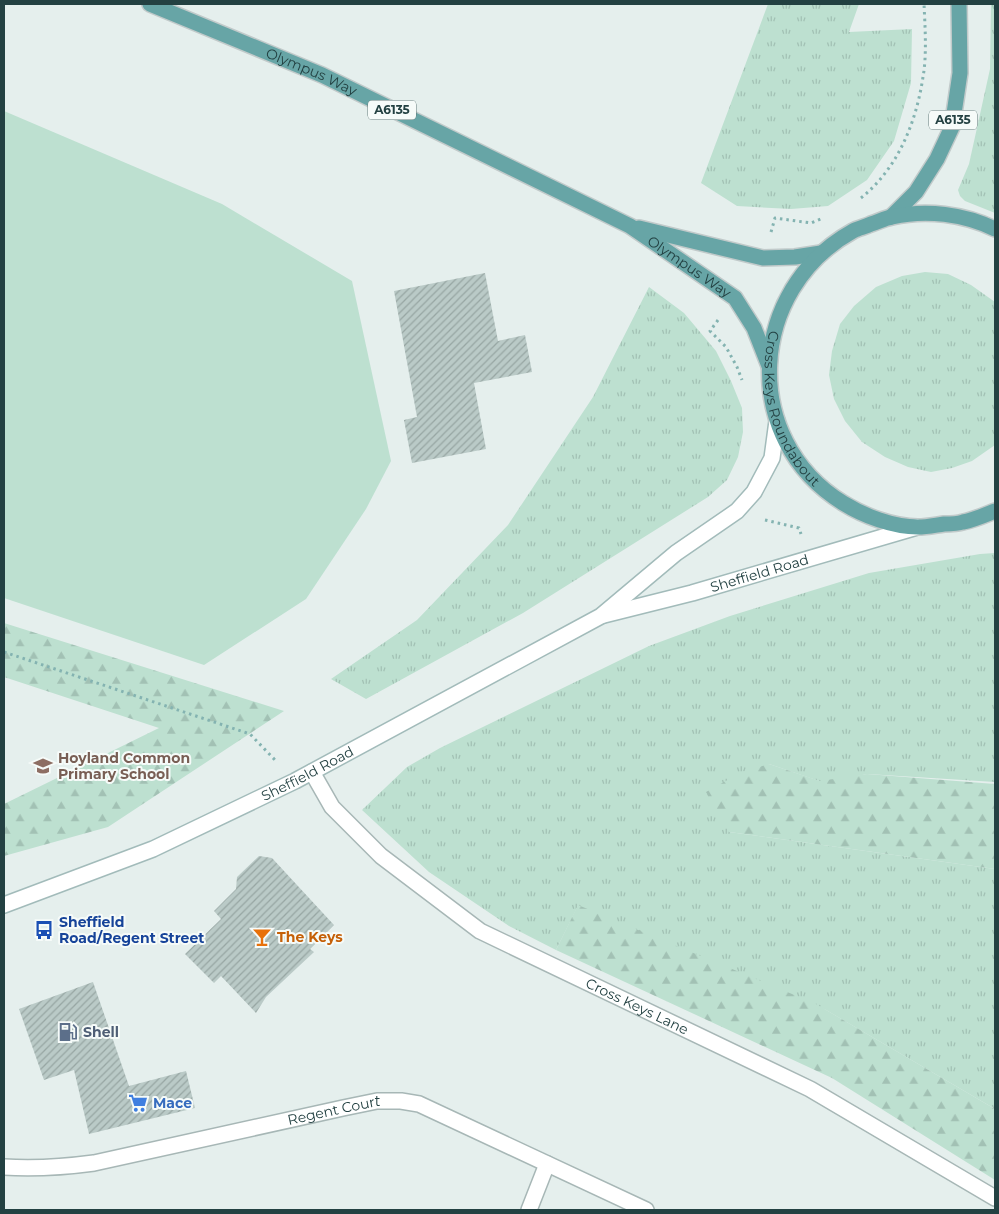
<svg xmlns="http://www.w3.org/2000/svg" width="999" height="1214" viewBox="0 0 999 1214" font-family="Montserrat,sans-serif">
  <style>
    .grass { fill: url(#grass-tufts) }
    .forest { fill: url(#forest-firs) }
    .park { fill: #bde0d0 }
    .building { fill: url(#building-hatch) }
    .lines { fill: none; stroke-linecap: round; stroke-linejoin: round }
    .minor-casing { stroke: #a7b7b6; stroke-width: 18 }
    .secondary-casing { stroke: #a2bbba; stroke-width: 18 }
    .primary-casing { stroke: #c1caca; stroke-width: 18 }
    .path { stroke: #84b3b1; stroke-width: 3; stroke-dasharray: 2.5 4; stroke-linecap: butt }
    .minor { stroke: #fff; stroke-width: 15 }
    .secondary { stroke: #fff; stroke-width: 15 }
    .primary { stroke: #67a5a6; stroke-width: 15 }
    .labels { text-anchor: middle; stroke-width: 4; stroke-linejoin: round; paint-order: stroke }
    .shield { fill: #f6fbf9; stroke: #627979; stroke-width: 1 }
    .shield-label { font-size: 12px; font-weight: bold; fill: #234142 }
    .street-label { font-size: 14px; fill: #234142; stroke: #f6fbf9 }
    .education-label { font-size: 14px; font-weight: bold; fill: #785e54; stroke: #f6fbf9; text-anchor: start }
    .transit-label { font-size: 14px; font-weight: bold; fill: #164399; stroke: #f6fbf9; text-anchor: start }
    .food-label { font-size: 14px; font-weight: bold; fill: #c56008; stroke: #f6fbf9; text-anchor: start }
    .service-label { font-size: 14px; font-weight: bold; fill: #4e5e75; stroke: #f6fbf9; text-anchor: start }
    .shop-label { font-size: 14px; font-weight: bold; fill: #366cbe; stroke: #f6fbf9; text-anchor: start }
  </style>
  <defs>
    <pattern id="grass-tufts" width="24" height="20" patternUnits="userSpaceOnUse" patternTransform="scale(1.25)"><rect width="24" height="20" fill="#bde0d0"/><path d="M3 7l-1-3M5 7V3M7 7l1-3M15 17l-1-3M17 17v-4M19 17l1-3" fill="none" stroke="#a2c1b4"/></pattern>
    <pattern id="forest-firs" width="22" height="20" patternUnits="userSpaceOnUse" patternTransform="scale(1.25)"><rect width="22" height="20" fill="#bde0d0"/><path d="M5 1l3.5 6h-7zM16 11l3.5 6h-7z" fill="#a2c1b4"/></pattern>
    <pattern id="building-hatch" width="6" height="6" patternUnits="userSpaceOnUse" patternTransform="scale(1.25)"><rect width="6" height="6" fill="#bacac7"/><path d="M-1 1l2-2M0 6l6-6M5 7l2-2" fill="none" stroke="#97a6a3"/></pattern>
  </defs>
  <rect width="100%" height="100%" fill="#e5efed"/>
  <g class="grass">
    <path d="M768,4H859L849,32L912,29L911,83L894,141L867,180L828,206L791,209L737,206L701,183Z"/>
    <path d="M991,4H995V213L965,201L960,196L958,190L969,164L990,69Z"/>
    <path d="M925,272L948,274L971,285L995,302V445L972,461L952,468L931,472L908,467L885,457L862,442L845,421L834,399L829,375L832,351L840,324L854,306L876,287L902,276Z"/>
    <path d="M649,287L684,313L716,351L731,381L742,408L743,432L738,457L727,480L708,497L523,613L366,699L331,679L417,620L508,525L593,397Z"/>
    <path d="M995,553V782L867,774L825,783L769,764L729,832L995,869V1109L826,1010L578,906L556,950L509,926L429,872L362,810L407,767L440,748L649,646L730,616L869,573L980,554Z"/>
  </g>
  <g class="forest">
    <path d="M4,623L284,711L108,827L4,856V804L159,728L4,677Z"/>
    <path d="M769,764L820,781L867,774L995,784V869L729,832L706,792L742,772Z"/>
    <path d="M578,905L816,1004L995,1109V1180L832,1078L556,950Z"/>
  </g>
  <path class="park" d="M4,111L222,204L352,281L391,461L366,509L306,599L204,665L4,598Z"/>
  <g class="building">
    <path d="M485,273L498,341L525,335L532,372L474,383L486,449L412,463L404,420L417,417L394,291Z"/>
    <path d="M259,856L272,858L334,925L310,949L314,952L266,997L256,1013L221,976L214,983L185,954L221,919L214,911L236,889L237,877Z"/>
    <path d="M93,982L129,1086L186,1071L195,1108L89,1134L74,1070L44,1080L19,1009Z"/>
  </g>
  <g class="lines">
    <g class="minor-casing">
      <g id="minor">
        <path id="s1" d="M312,772L332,807L381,856L480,931L810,1089L995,1198"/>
        <path id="s2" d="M4,1167C34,1169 64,1167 94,1163L343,1108L377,1101H401L419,1104L646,1210"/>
        <path d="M529,1210L547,1164"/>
      </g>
    </g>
    <g class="secondary-casing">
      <g id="secondary">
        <path id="s3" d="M604,615L692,593L917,527"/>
        <path id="s4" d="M4,905L153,849L295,781L601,616L676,553L737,511L754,492L772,458L777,421"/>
      </g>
    </g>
    <g class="primary-casing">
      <g id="primary">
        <path id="s5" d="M150,4L322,75L630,226L735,298L754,328L769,366"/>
        <path d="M891,217L916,192L937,159L952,127L960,73L959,4"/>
        <path d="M639,228L763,258L795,257L821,253"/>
        <path id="s6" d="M995,229C964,214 926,209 892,217C885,218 878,222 871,224C865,227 858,228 853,231C748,289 739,439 843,503C864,516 893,527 918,527C927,527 936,525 944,524C950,524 957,524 963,522C974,520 985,515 995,511"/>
      </g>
    </g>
    <g class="path">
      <path d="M861,198C898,168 916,123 923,77C927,55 925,26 924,4"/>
      <path d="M771,232L775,218L811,223L823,218"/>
      <path d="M718,320L710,331L726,347L737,367L742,380"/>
      <path d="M765,520L799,528L801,534"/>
      <path d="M4,652L250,734L276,761"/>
    </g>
    <use href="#minor" class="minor"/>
    <use href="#secondary" class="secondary"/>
    <use href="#primary" class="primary"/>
  </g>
  <defs>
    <g id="school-bare" transform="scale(1.5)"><path d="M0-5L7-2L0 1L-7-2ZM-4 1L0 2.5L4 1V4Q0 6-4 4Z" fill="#8d6e63" stroke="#f6fbf9" stroke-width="2.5" paint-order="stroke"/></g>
    <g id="bus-bare" transform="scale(1.5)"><path d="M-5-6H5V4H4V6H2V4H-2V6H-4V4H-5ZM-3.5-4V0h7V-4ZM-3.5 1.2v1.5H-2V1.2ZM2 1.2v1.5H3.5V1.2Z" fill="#1a4fb4" stroke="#f6fbf9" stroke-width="2.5" paint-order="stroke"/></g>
    <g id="bar-bare" transform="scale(1.5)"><path d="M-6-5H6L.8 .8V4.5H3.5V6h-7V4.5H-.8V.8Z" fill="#e8710a" stroke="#f6fbf9" stroke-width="2.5" paint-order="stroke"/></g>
    <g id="fuel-bare" transform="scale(1.5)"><path d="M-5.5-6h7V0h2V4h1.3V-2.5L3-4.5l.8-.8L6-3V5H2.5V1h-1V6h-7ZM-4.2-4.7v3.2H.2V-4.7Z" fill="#5c6f8a" stroke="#f6fbf9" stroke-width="2.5" paint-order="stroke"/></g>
    <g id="supermarket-bare" transform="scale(1.5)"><path d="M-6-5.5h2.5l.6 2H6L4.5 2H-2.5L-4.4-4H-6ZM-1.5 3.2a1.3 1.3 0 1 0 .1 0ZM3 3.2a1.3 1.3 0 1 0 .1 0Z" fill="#3f7fe0" stroke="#f6fbf9" stroke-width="2.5" paint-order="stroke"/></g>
  </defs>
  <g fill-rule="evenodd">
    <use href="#school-bare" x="43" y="766"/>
    <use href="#bus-bare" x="44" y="930"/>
    <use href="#bar-bare" x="262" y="937"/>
    <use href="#fuel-bare" x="68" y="1032"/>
    <use href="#supermarket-bare" x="138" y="1103"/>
  </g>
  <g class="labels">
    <g class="shield">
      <rect x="368" y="100.5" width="48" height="19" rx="4"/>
      <rect x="929" y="110.5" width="48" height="19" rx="4"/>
    </g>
    <g class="shield-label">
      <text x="392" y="114">A6135</text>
      <text x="953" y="124">A6135</text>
    </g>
    <g class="street-label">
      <text dy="5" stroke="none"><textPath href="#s5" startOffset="175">Olympus Way</textPath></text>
      <text dy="5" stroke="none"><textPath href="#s5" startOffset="601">Olympus Way</textPath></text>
      <text dy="5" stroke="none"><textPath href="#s6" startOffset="361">Cross Keys Roundabout</textPath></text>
      <text dy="5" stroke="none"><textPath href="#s3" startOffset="161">Sheffield Road</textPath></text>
      <text dy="5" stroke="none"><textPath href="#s4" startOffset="331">Sheffield Road</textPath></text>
      <text dy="5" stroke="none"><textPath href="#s1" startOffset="408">Cross Keys Lane</textPath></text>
      <text dy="5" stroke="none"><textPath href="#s2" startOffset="336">Regent Court</textPath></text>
    </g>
    <g class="education-label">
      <text x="58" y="763">Hoyland Common<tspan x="58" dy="16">Primary School</tspan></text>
    </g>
    <g class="transit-label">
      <text x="59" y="927">Sheffield<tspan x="59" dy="16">Road/Regent Street</tspan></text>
    </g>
    <g class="food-label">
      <text x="277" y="942">The Keys</text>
    </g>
    <g class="service-label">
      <text x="83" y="1037">Shell</text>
    </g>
    <g class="shop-label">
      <text x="153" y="1108">Mace</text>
    </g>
  </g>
  <rect width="999" height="1214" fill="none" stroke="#234142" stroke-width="10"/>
</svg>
